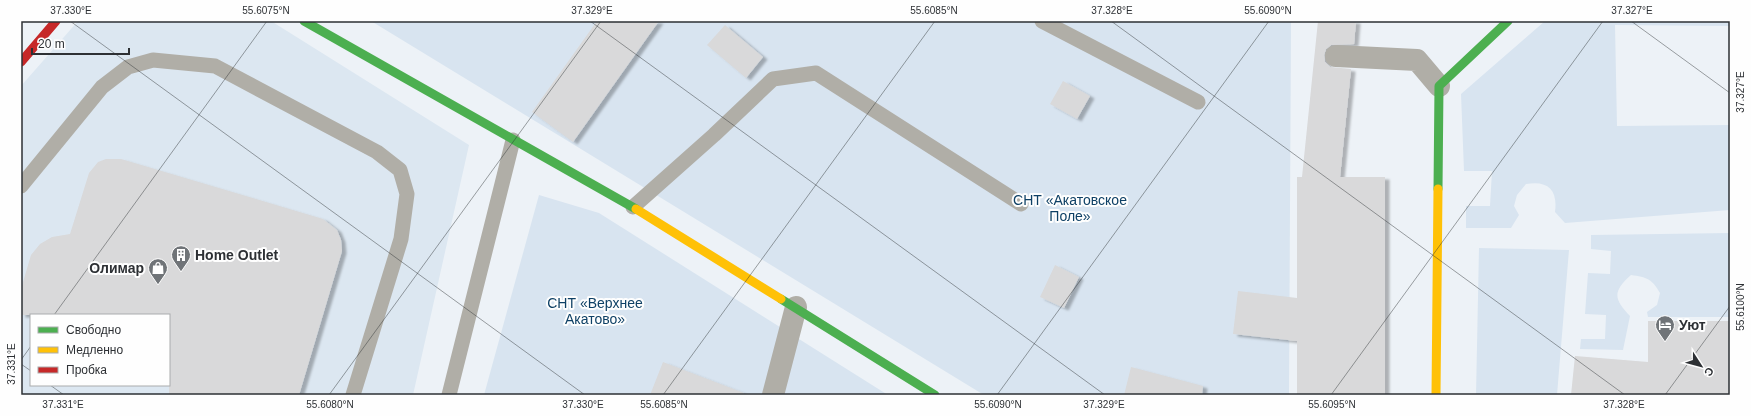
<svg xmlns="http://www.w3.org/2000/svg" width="1751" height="416" viewBox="0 0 1751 416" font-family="Arial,sans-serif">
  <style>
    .built { fill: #dce7f1; fill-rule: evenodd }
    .green { fill: #d8e4f0 }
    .building { fill: #d9d9da; filter: url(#shadow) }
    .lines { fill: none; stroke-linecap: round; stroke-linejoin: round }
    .lane { stroke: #b0aea7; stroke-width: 15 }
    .street { stroke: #b0aea7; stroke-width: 22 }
    .fast { stroke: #4caf50; stroke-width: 9 }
    .slow { stroke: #ffc107; stroke-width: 9 }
    .jam { stroke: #c62828; stroke-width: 9 }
    .ticks { fill: none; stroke: #2d3034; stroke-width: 1; stroke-opacity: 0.45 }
    .labels { text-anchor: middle; stroke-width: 4; stroke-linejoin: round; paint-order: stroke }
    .park-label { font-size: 14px; fill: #0e4065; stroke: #fefefe }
    .poi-label { font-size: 14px; font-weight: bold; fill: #2d3034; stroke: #fefefe; text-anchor: start }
    .neatline { fill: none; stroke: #2d3034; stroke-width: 1.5 }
    .ticks-label { font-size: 10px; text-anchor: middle; fill: #2d3034 }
  </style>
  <defs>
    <filter id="shadow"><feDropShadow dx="4.5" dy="2.5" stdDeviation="1" flood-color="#0004"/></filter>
  </defs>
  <rect width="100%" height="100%" fill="#edf2f7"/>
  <path class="built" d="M78,21H271L469,145L413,395H21V86ZM31,315H169V385H31Z"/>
  <g class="green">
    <path d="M371,21H1291L1289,395H984Z"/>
    <path d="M1545,21H1730V26L1615,25L1617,126L1730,125V210L1565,223L1555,212C1558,190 1548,180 1526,184L1517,195L1514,206L1519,215L1511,228H1466V206H1490L1492,171H1464L1461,94Z"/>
    <path d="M539,195L599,213L888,395H484Z"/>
    <path d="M1730,233V317H1648L1647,312L1657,305L1660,293C1652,279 1647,277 1631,275C1612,292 1614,299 1630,316L1623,350L1580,349L1581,339H1605L1606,315L1585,314L1588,273L1610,274L1611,251L1591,249V235Z"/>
    <path d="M1479,248L1569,250L1557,395H1476Z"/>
  </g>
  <g class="building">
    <path d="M597,21H659L573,142L532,112Z"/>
    <path d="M1318,21H1356L1354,44L1331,45L1326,49L1324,55L1325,62L1330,67L1351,69L1340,177H1385V395H1297V341L1233,334L1238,291L1297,298V177H1302Z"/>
    <path d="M725,25L763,57L746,78L707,45Z"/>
    <path d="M1063,81L1090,96L1077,119L1050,104Z"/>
    <path d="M106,159H121L323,219L337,230L341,240L342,251L299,395H169V315H21V289L31,255L40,244L52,237L70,234L89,173L98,162Z"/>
    <path d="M1055,265L1079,277L1064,308L1040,297Z"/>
    <path d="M1648,321H1730V395H1571L1575,356L1648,362Z"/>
    <path d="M663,362L744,393V395H650Z"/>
    <path d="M1131,367L1203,386L1202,395H1124Z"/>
  </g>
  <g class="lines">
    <g class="lane">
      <path d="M1042,21L1198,102"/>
      <path d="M21,186L102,87L128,67L153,60L215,66L377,152L400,170L407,194L401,239L353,395"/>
      <path d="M633,207L714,135L773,79L816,73L1021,204"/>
      <path d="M449,395L513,140"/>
    </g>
    <g class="street">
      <path d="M1336,56L1417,60L1439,86"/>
      <path d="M773,395L796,307"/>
    </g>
    <g class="fast">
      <path d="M304,21L636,209"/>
      <path d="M1438,189L1439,86L1508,21"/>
      <path d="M781,299L935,395"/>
    </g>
    <g class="slow">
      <path d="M636,209L781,299"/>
      <path d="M1436,395L1438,189"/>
    </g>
    <path class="jam" d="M21,62L56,21"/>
  </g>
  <path class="ticks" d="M70,21L585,395M590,21L1105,395M1111,21L1625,395M1631,21L1730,93M54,315L267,21M21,360L31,346M21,364L31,371M50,385L64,395M329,395L601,21M663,395L935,21M997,395L1269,21M1331,395L1603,21M1665,395L1730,306"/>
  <defs>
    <g id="building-pin" transform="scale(1)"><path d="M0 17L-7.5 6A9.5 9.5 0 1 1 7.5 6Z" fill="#707478" stroke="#fefefe"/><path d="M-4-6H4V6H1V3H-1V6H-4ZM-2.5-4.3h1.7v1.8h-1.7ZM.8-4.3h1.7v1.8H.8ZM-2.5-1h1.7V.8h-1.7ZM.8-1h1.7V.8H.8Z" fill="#fff"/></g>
    <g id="shop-pin" transform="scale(1)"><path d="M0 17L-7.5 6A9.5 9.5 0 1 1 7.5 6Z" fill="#707478" stroke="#fefefe"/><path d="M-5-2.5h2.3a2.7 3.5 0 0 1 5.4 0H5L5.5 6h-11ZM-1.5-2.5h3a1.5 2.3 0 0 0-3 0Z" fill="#fff"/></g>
    <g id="hotel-pin" transform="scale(1)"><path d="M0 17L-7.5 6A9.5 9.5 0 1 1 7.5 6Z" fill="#707478" stroke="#fefefe"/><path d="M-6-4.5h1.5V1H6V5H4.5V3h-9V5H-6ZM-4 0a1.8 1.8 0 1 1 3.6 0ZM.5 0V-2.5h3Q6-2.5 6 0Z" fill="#fff"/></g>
  </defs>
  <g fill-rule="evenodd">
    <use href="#building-pin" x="181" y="255"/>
    <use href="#shop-pin" x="158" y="268"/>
    <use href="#hotel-pin" x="1665" y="325"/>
  </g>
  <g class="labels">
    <g class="park-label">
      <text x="1070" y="205">СНТ «Акатовское<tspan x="1070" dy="16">Поле»</tspan></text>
      <text x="595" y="308">СНТ «Верхнее<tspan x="595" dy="16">Акатово»</tspan></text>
    </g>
    <g class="poi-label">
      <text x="195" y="260">Home Outlet</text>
      <text x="144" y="273" text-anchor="end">Олимар</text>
      <text x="1679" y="330">Уют</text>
    </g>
  </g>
  <rect width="1751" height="416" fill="none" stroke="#fefefe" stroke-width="44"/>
  <rect x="30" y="314" width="140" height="72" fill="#fefefe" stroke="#aaacad"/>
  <rect x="38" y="327" width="20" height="6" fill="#4caf50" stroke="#aaacad"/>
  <text x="66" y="334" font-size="12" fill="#2d3034">Свободно</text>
  <rect x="38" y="347" width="20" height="6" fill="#ffc107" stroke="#aaacad"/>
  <text x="66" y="354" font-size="12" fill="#2d3034">Медленно</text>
  <rect x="38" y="367" width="20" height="6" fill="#c62828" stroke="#aaacad"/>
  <text x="66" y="374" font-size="12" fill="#2d3034">Пробка</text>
  <g transform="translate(1701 366) rotate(126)" stroke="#fefefe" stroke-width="3" paint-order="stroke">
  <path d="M0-3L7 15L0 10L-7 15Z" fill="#2d3034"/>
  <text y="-6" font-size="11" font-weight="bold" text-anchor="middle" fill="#2d3034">С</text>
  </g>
  <path d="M32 48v6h97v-6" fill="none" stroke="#2d3034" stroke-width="2"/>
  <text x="38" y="48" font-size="12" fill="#2d3034" stroke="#fefefe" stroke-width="3" paint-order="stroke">20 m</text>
  <rect x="22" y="22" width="1707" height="372" class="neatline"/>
  <g class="ticks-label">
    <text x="71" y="14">37.330°E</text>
    <text x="266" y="14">55.6075°N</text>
    <text x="592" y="14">37.329°E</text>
    <text x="934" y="14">55.6085°N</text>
    <text x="1112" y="14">37.328°E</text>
    <text x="1268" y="14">55.6090°N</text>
    <text x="1632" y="14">37.327°E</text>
    <text transform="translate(1740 92) rotate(-90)" y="4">37.327°E</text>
    <text transform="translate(1740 307) rotate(-90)" y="4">55.6100°N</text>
    <text transform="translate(11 364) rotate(-90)" y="4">37.331°E</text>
    <text x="63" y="408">37.331°E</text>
    <text x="330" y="408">55.6080°N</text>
    <text x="583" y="408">37.330°E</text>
    <text x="664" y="408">55.6085°N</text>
    <text x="998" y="408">55.6090°N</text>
    <text x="1104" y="408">37.329°E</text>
    <text x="1332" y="408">55.6095°N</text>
    <text x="1624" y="408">37.328°E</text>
  </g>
</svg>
